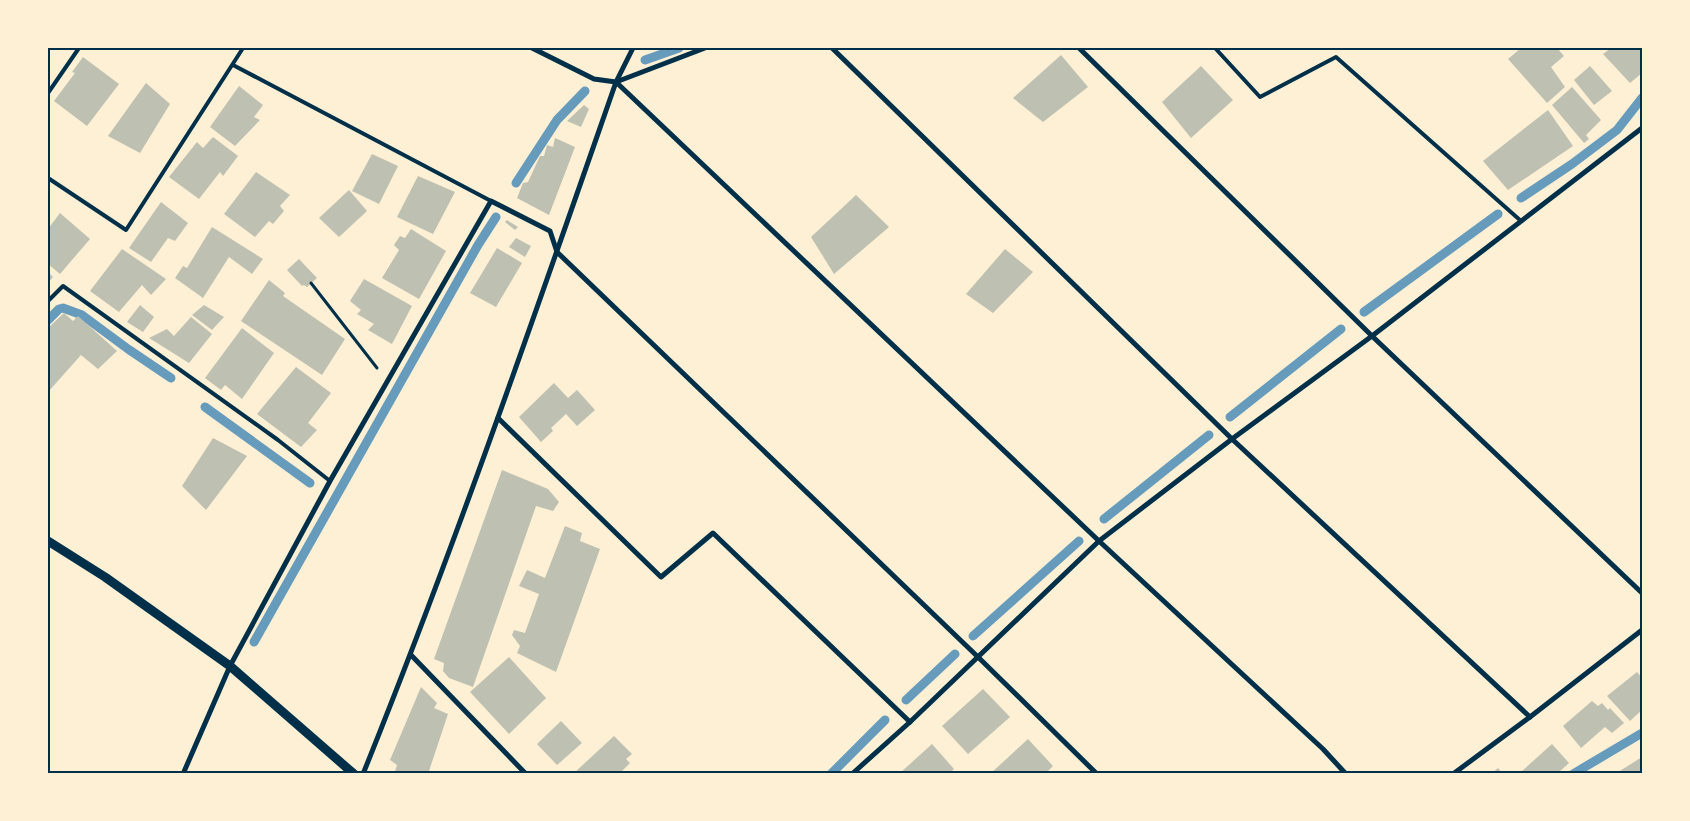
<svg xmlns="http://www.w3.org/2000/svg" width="1690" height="821" viewBox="0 0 1690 821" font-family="Signika,sans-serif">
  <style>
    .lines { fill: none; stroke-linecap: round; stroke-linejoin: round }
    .stream { stroke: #669bbc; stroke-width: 9 }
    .building { fill: #bec0b2 }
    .path { stroke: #003049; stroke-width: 3 }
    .service { stroke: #003049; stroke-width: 4 }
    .minor { stroke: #003049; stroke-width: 5 }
    .tertiary { stroke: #003049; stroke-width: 9 }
    .neatline { fill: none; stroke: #003049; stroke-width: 2 }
  </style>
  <rect width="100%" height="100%" fill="#fdf0d5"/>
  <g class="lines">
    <g class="stream">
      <path d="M645,60L679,48"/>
      <path d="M516,183L557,120L585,91"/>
      <path d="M1521,198L1572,164L1617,130L1642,98"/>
      <path d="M1364,312L1498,214"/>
      <path d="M48,320L59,309L63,308L82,315L128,349L171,378"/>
      <path d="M205,407L310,483"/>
      <path d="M1230,417L1341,329"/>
      <path d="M1104,519L1209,435"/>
      <path d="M973,636L1079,541"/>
      <path d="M254,642L478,245L496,217"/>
      <path d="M906,700L955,654"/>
      <path d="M831,774L885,720"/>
      <path d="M1573,774L1642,733"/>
    </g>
  </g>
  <g class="building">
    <path d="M1521,48H1557L1564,56L1551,67L1565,87L1547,103L1508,59Z"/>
    <path d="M1611,48H1642V73L1630,83L1603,54Z"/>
    <path d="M1061,55L1088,87L1043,122L1013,98Z"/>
    <path d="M83,57L119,84L87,126L54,101L75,73L72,72Z"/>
    <path d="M1201,66L1233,100L1191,138L1162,102Z"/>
    <path d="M1590,66L1612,91L1594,105L1574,80Z"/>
    <path d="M146,83L170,104L140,153L108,136Z"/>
    <path d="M239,86L263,105L254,117L260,120L235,146L210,127Z"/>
    <path d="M1572,87L1601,120L1586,135L1589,139L1584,143L1552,105Z"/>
    <path d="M584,105L589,109L581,127L567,121Z"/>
    <path d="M1548,110L1573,146L1508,190L1483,161Z"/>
    <path d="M213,137L238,156L223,176L220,172L199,199L169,177L197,142L203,148Z"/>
    <path d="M555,138L575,147L549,215L517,198L523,183L528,182L540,156H544L547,145L553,147Z"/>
    <path d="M372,154L398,166L379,204L352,191Z"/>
    <path d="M256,172L290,195L280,206L284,211L273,224L269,221L255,237L224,214Z"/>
    <path d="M418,176L455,192L433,234L397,217Z"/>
    <path d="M349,190L367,211L339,237L319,218Z"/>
    <path d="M856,195L889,227L834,274L811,237Z"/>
    <path d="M161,202L188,223L175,241L168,238L151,262L129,248Z"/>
    <path d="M60,213L90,239L60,274L48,264V229Z"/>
    <path d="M507,220L518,227L515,230L505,222Z"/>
    <path d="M212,227L263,259L252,274L229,257L203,298L175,278L183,266L187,268Z"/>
    <path d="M411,229L446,251L419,299L382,278L399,250L394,245L400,236L405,238Z"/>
    <path d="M516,238L531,246L525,257L509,247Z"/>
    <path d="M497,248L522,263L496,307L470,293Z"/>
    <path d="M122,249L166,279L151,295L142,285L119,312L90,291Z"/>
    <path d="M1005,249L1033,272L993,313L966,294Z"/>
    <path d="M299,259L317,278L307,287L304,285L302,286L287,270Z"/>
    <path d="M48,272L53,277L48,283Z"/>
    <path d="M364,279L412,306L392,344L368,330L374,324L357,314L361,310L350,301Z"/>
    <path d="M269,280L285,293L283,296L345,339L322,375L241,321Z"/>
    <path d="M140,305L154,317L143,332L127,322Z"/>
    <path d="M204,305L224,317L212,330L192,315Z"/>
    <path d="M64,313L73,321L78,316L117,351L98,369L81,355L48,392V328Z"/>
    <path d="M191,317L212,334L189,363L149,338L167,329L174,336Z"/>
    <path d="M242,328L274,353L242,399L225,385L221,390L205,378Z"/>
    <path d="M296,367L331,393L308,423L317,430L301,447L257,414Z"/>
    <path d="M554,383L568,398L577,390L595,410L577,426L566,414L551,428L553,431L541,442L519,417Z"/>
    <path d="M213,438L247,456L206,510L182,486Z"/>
    <path d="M502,470L548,489L559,502L553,511L536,506L473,687L449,678L443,671L444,663L434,659Z"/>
    <path d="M565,526L582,533L580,541L600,549L556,672L517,653L520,646L512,635L514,630L525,633L539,594L519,586L527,570L545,578Z"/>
    <path d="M509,657L546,698L509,734L470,692Z"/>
    <path d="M1637,672L1642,678V710L1630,721L1607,696Z"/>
    <path d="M421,687L437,703L434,708L448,714L428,774H394L397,765L390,760Z"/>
    <path d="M983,689L1010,717L968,754L942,726Z"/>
    <path d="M1592,701L1598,706L1602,703L1608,710L1610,708L1624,723L1612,733L1605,727L1581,748L1563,726Z"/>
    <path d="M561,721L582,743L557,765L537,744Z"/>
    <path d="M614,736L632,754L626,759L630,763L619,774H573Z"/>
    <path d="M1028,739L1053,766L1045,774H990Z"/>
    <path d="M932,744L954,769L949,774H899Z"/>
    <path d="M1552,744L1569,763L1557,774H1525L1522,771Z"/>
    <path d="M1642,757V774H1615Z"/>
    <path d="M1498,768L1503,774H1491Z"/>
  </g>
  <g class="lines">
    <path class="path" d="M311,283L377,368"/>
    <g class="service">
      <path d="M1215,48L1260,97L1336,57L1521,221"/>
      <path d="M233,65L491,201"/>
      <path d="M48,93L79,48"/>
      <path d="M48,178L126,230L243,48"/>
      <path d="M48,301L63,286L278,440L330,481"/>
    </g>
    <g class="minor">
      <path d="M532,48L594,79L616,82L705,48"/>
      <path d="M832,48L1232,439L1530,717"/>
      <path d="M1079,48L1372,336L1642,593"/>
      <path d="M616,82L1099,541L1323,749L1346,774"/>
      <path d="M498,418L661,577L713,533L910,722"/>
      <path d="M411,655L526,774"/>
      <path d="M183,774L230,666L330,481L491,201L550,231L557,252L978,657L1097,774"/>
      <path d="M363,774C455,546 535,314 616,82L633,48"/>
      <path d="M852,774L910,722L1099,541L1232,439L1372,336L1642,128"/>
      <path d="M1453,774L1530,717L1642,630"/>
    </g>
    <path class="tertiary" d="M48,541L105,577L230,666L354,774"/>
  </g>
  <rect width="1690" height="821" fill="none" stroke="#fdf0d5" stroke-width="98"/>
  <rect x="49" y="49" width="1592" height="723" class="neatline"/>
</svg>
